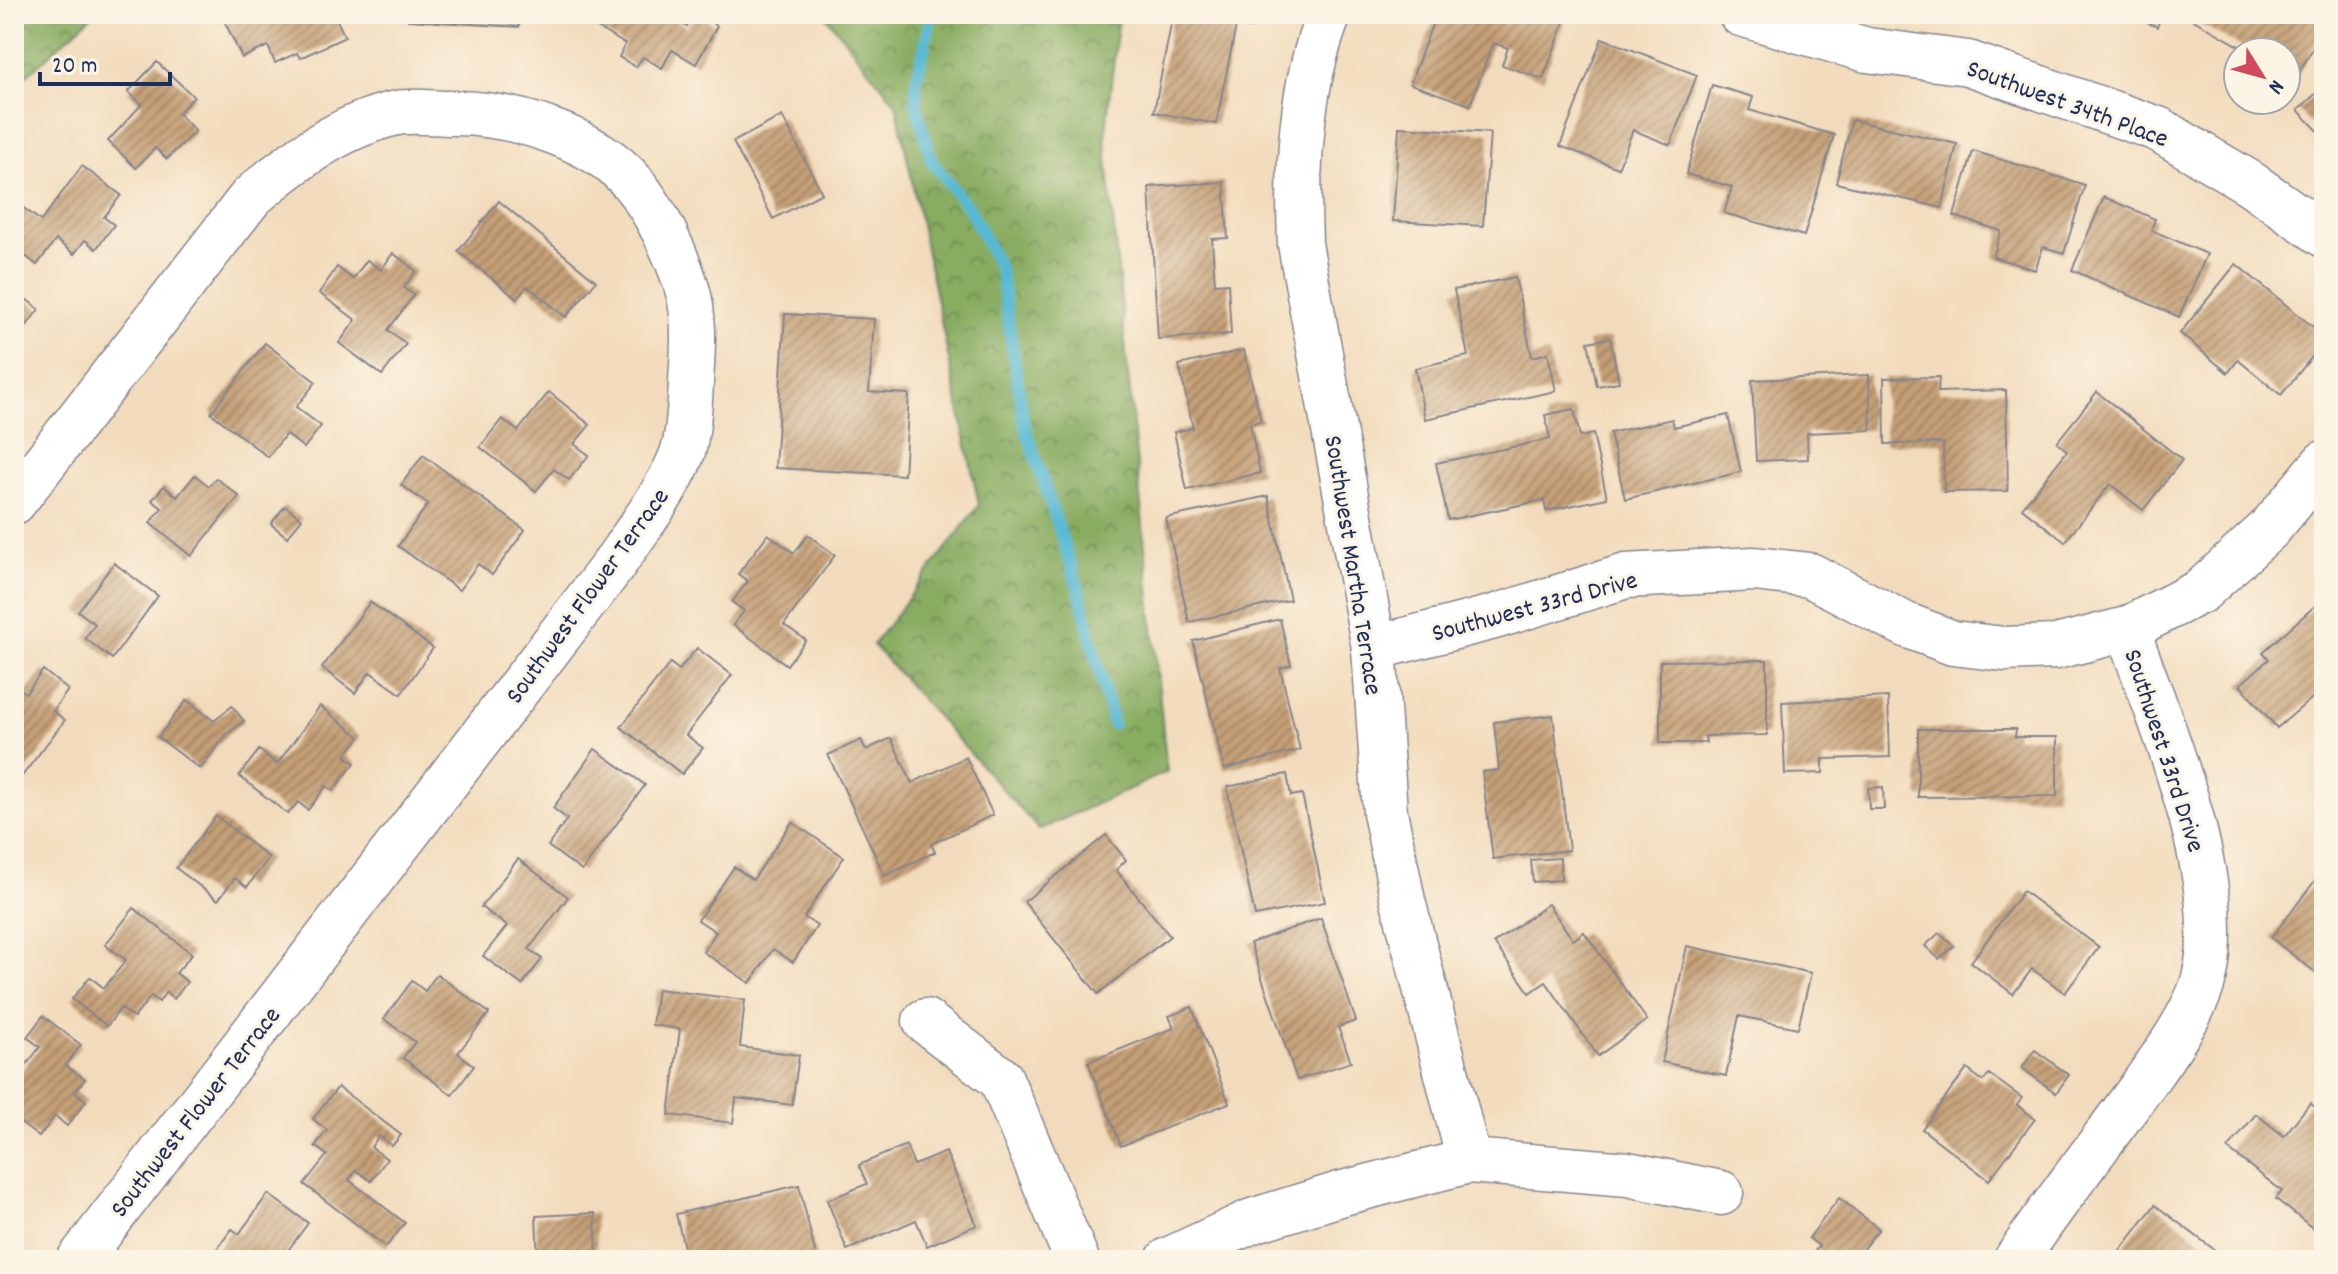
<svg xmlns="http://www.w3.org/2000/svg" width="2338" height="1274" viewBox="0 0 2338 1274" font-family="Dekko,sans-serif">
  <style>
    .forest { fill: url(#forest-crowns); stroke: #526e60; stroke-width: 2 }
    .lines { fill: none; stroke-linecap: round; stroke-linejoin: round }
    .stream { stroke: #56b9d4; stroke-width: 12 }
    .building { fill: url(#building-hatch) }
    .minor-casing { stroke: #86858d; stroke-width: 47 }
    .minor { stroke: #fff; stroke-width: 44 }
    .labels { text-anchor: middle; stroke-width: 6; stroke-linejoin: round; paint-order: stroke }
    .street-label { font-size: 26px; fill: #1b2f5e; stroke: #fcf5e5 }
  </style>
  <defs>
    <pattern id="forest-crowns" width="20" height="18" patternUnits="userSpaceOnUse" patternTransform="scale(2)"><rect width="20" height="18" fill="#88ac61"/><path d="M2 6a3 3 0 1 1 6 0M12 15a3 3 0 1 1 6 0" fill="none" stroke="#6e8c53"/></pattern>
    <pattern id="building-hatch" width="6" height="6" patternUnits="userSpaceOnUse" patternTransform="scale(2)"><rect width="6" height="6" fill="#c59f76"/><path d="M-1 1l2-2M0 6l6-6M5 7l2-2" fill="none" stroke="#9f8264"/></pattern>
  </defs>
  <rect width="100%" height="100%" fill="#fcf5e5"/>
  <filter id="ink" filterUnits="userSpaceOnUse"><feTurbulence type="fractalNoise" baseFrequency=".0125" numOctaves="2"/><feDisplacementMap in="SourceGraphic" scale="16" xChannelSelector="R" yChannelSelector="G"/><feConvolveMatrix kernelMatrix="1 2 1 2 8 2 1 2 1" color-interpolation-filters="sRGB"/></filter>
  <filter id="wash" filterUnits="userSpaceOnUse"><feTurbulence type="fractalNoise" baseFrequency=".006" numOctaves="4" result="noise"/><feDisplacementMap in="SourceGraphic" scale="32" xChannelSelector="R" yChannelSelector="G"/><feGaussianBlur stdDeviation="1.8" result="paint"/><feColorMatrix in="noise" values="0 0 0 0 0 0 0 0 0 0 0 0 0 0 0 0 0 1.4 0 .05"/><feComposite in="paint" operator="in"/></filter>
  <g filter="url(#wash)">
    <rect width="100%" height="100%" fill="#f2dbbc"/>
    <g class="forest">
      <path d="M31,14H94L14,87V29Z"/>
      <path d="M824,14H1119L1105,137L1167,772L1039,830L873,645L979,505L896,104Z"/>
    </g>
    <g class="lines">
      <path class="stream" d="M929,14V28L916,81V104L932,162L970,210L1000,269L1024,423L1079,590L1113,724"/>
    </g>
    <g id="blocks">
      <g class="building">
        <path d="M226,14H251L254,22L270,14H334L345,37L300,58L297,53L275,63L268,46L242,58L222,16Z"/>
        <path d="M408,14H520L519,27L408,20Z"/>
        <path d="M601,14H673L671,18L687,27L694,14H697L717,26L696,64L672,50L662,68L643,57L636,67L619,57L625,44L594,26Z"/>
        <path d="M1173,14H1253L1250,28L1236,26L1216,124L1154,112Z"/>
        <path d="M1436,14H1500L1499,16L1515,21L1518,14H1539L1564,23L1543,79L1502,65L1508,48L1493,43L1470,105L1410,84Z"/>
        <path d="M2128,14H2162L2157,27Z"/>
        <path d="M2183,14H2324V28L2289,91L2286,89V52H2250Z"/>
        <path d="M1602,38L1697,75L1670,145L1633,130L1618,168L1560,146Z"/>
        <path d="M157,62L194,97L178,113L195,131L167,159L155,148L136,168L108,141L142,104L128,92Z"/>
        <path d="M1712,85L1753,97L1749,110L1834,135L1804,236L1724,213L1732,187L1686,174Z"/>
        <path d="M2324,86V137L2298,110Z"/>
        <path d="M782,116L822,193L773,219L733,142Z"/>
        <path d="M1852,120L1957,144L1942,208L1836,183Z"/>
        <path d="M1399,127L1490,133L1483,226L1393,221Z"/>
        <path d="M1973,151L2085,185L2064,253L2043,247L2035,270L1993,257L2001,231L1954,216Z"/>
        <path d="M82,166L121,195L104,217L114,225L96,249L85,240L74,254L56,240L37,265L14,247V218L22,207L41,221Z"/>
        <path d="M1224,182L1228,238L1212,239L1215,284L1228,283L1231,334L1158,339L1149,187Z"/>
        <path d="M2104,197L2155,219L2151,230L2207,254L2179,317L2072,270Z"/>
        <path d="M499,201L596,281L566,317L527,286L517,299L458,251Z"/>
        <path d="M393,253L416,271L404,288L414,295L388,330L406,344L382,375L339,343L356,320L319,293L337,267L353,279L367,260L381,270Z"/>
        <path d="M2236,264L2324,336V342L2281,395L2238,360L2228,373L2180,333Z"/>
        <path d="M1515,277L1532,357L1548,353L1556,391L1425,419L1415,368L1468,356L1454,290Z"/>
        <path d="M14,290L39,309L14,343Z"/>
        <path d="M785,314L874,319L869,392L909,394L904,475L775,468Z"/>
        <path d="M1610,338L1619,382L1597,386L1588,342Z"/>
        <path d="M265,343L316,382L296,407L321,426L304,448L286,434L268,457L211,413Z"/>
        <path d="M1244,350L1261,421L1250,424L1260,473L1187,490L1174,432L1193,428L1179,365Z"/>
        <path d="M1869,375L1871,430L1807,433L1808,459L1756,461L1752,380Z"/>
        <path d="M1939,377L1938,392L2006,390L2008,491L1944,492L1943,443L1885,444L1884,378Z"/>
        <path d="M549,392L590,425L574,444L589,455L569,480L554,469L536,491L480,447L502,419L518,431Z"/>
        <path d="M2097,392L2182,460L2143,510L2110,484L2065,542L2022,508L2067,451L2057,442Z"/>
        <path d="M1574,409L1580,437L1593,434L1607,498L1546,511L1544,500L1448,520L1436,463L1550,439L1545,415Z"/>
        <path d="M1728,415L1741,472L1625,499L1610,433L1672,419L1674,427Z"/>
        <path d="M423,455L525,530L492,575L478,564L459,590L398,546L428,504L401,485Z"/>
        <path d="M195,475L209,486L216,478L239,496L191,556L150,523L162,508L152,500L164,486L177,497Z"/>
        <path d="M1268,496L1290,600L1189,622L1166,518Z"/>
        <path d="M285,506L302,519L287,537L271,524Z"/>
        <path d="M768,534L794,553L808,535L835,555L784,625L806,640L787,665L733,625L744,611L732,602L748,581L738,574Z"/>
        <path d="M114,563L158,596L112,659L85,638L95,624L78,611Z"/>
        <path d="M2324,598V688L2277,728L2240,685L2269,659L2263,652Z"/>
        <path d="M370,602L433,648L401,694L370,672L355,693L322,668Z"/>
        <path d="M1280,619L1291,665L1280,668L1300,750L1224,769L1193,641Z"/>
        <path d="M697,648L732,675L686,735L703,748L682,774L621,727L670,663L679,670Z"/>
        <path d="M1767,660V735L1705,736L1706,743H1660V661Z"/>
        <path d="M43,670L68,690L53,711L65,720L16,784L14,688L16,686L26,693Z"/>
        <path d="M1888,697L1890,757L1823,759V773L1785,774L1782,702Z"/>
        <path d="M187,700L214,721L232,706L244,721L226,735L200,769L158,737Z"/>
        <path d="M320,706L360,737L345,756L355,763L333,791L326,786L308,810L298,802L288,814L239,776L259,750L277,764Z"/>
        <path d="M1553,715L1569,850L1493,859L1482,772L1499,770L1494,722Z"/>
        <path d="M1918,729H2016L2015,737H2057V796L1918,797Z"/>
        <path d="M891,738L912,783L966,757L993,815L931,844L935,852L885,876L828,755L861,740L866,750Z"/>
        <path d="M595,749L645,785L582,871L548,846L567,819L553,808Z"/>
        <path d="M1287,774L1291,796L1302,794L1325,902L1255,916L1227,787Z"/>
        <path d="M1883,787L1884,809H1869L1868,788Z"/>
        <path d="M216,816L269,858L247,887L235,878L218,900L176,868Z"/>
        <path d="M792,822L844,857L804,917L817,926L793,962L773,949L750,983L703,952L716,932L698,920L734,867L753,880Z"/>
        <path d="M1106,835L1126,860L1116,870L1170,936L1098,994L1024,902Z"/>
        <path d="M1560,858L1561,880L1533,882L1531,860Z"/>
        <path d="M518,859L568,897L529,949L542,959L522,985L483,956L507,926L481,907Z"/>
        <path d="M2324,869V979L2271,938Z"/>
        <path d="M2023,891L2099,947L2065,993L2032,969L2013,994L1971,962Z"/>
        <path d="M1548,904L1573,940L1584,932L1647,1020L1598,1056L1546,982L1530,993L1494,943Z"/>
        <path d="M134,908L192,954L176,973L187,982L174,999L166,992L159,1002L151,996L134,1018L121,1008L107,1026L72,999L90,977L104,988L126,960L105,945Z"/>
        <path d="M1321,918L1356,1021L1338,1027L1351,1062L1297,1080L1250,943Z"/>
        <path d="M1939,933L1954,946L1939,959L1925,946Z"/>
        <path d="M1687,946L1811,973L1798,1028L1739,1016L1726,1076L1662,1062Z"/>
        <path d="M437,974L489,1013L458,1053L474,1066L452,1095L403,1058L415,1042L384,1019L412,981L425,991Z"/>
        <path d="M657,989L745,1000L740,1047L799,1055L792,1105L736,1098L733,1123L669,1115L680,1029L652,1025Z"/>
        <path d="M1192,1007L1229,1103L1121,1146L1088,1062L1174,1028L1169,1016Z"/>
        <path d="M43,1016L81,1045L65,1065L85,1079L75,1092L86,1101L67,1126L55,1116L39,1137L14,1118V1081L40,1047L27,1037Z"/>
        <path d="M2035,1050L2069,1075L2056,1093L2022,1068Z"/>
        <path d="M1967,1069L1983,1081L1989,1074L2022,1098L2017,1105L2035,1119L1989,1180L1922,1129Z"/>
        <path d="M338,1087L401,1135L392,1146L379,1136L371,1147L387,1159L371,1181L356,1170L349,1180L405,1223L386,1247L304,1184L327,1155L315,1146L327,1130L313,1119Z"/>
        <path d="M2310,1103L2324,1114V1228L2320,1234L2276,1199L2282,1191L2228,1149L2256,1114L2284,1136Z"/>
        <path d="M906,1145L914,1165L946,1152L977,1225L927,1246L916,1220L847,1250L827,1200L867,1184L859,1165Z"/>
        <path d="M799,1185L817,1260H687L676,1214Z"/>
        <path d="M268,1194L308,1223L281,1260L210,1258L232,1229L239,1234Z"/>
        <path d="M1839,1198L1879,1229L1854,1260H1808L1819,1246L1809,1238Z"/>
        <path d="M2155,1205L2228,1260H2113Z"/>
        <path d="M595,1213L597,1256L647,1254L648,1260H538L536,1216Z"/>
      </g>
    </g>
  </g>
  <g filter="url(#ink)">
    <use href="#blocks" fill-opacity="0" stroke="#86858d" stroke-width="2"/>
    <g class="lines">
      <g class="minor-casing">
        <g id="minor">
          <path d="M1329,14C1300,87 1297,166 1300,244L1374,648L1385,812L1403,901L1469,1161"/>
          <path d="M1741,14L1867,50L1968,63L2158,129L2250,183L2324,235"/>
          <path d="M14,502L251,197C293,161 341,125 397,113C414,110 434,113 451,113C509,112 595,137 633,183C656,211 675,251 686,285C696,315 693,351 691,382C690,403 689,427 684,448C673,485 634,534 612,567L79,1260"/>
          <path d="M1374,648L1494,617L1626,576L1754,569L1810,575L1906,625L1953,643L2004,649L2056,647L2127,629L2201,591L2269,529L2324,463"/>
          <path d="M925,1021L1001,1079L1077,1260"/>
          <path d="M1168,1260L1252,1221L1343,1193L1469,1161L1628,1174L1721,1193"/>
          <path d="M2016,1260C2055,1201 2099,1146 2140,1089C2161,1059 2183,1030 2198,996C2238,903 2160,721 2127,629"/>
        </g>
      </g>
      <use href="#minor" class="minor"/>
    </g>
  </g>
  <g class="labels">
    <g class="street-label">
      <text transform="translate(2068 102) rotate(20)" y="9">Southwest 34th Place</text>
      <text transform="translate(1355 565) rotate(81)" y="9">Southwest Martha Terrace</text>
      <text transform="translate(586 595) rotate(-54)" y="9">Southwest Flower Terrace</text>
      <text transform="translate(1534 605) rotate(-15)" y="9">Southwest 33rd Drive</text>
      <text transform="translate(2166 750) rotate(72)" y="9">Southwest 33rd Drive</text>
      <text transform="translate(194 1111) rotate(-52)" y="9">Southwest Flower Terrace</text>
    </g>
  </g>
  <rect width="2338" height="1274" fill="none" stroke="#fcf5e5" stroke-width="48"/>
  <g transform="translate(2262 76) rotate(127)"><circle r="38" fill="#fcf5e5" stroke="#a2a6af" stroke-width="2"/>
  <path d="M0-6L14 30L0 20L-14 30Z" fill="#d1495b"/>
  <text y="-12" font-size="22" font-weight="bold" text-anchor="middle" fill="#1b2f5e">N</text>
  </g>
  <path d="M40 72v12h130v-12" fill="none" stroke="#1b2f5e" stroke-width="4"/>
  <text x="52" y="72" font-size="24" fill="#1b2f5e" stroke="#fcf5e5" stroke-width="6" paint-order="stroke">20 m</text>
</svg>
